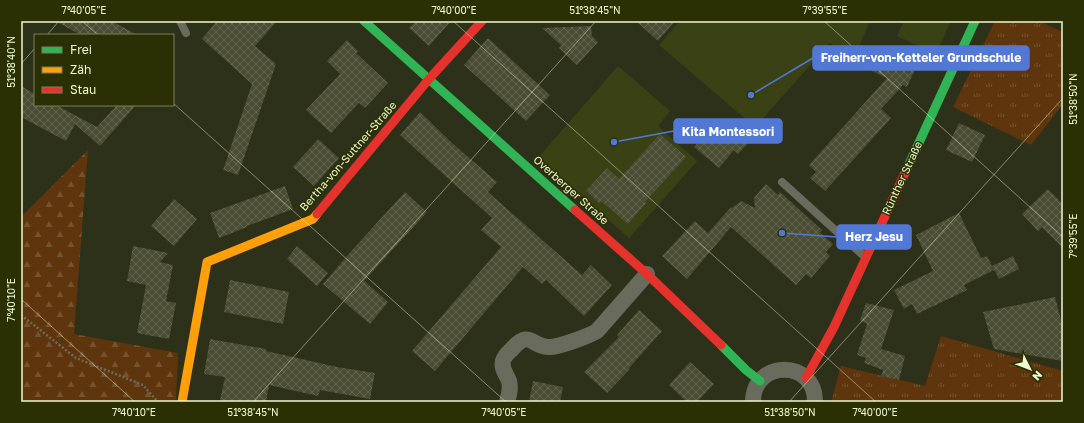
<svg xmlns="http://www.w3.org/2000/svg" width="1084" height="423" viewBox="0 0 1084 423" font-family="'Golos Text',sans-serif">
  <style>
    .built { fill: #3a4115 }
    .grass { fill: url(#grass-tufts) }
    .forest { fill: url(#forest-firs) }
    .building { fill: url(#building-cross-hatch) }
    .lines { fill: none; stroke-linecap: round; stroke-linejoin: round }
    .path { stroke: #6a6c5e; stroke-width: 2.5; stroke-dasharray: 2 2; stroke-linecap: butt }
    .lane { stroke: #696b5c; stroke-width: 8 }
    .street { stroke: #696b5c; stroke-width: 16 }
    .fast { stroke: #30b455; stroke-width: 9 }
    .slow { stroke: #ff9f0a; stroke-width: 9 }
    .jam { stroke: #e5322d; stroke-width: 9 }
    .ticks { fill: none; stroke: #eff8d0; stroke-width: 1; stroke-opacity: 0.45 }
    .labels { text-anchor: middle; stroke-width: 3; stroke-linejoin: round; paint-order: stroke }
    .street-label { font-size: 11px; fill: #eff8d0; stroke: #2a3004 }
    .leader { fill: none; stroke: #5278d6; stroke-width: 1.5 }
    .callout-dot { fill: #5278d6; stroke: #2a3004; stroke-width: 1.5 }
    .callout { fill: #5278d6; stroke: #5278d6; stroke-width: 1.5 }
    .callout-label { font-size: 12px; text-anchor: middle; font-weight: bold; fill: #fff }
    .neatline { fill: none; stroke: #eff8d0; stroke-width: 1.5 }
    .ticks-label { font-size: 10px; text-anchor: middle; fill: #eff8d0 }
  </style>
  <defs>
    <pattern id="grass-tufts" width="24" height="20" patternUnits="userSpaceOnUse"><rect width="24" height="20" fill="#5e350c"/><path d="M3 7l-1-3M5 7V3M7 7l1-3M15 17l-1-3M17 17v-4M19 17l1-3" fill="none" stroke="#75532e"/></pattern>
    <pattern id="forest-firs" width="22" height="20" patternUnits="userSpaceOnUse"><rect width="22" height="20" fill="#5e350c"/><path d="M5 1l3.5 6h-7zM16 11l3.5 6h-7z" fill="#75532e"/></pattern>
    <pattern id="building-cross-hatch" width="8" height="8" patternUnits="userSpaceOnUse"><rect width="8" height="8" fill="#4a4d33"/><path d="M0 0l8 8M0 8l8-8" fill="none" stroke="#646750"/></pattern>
  </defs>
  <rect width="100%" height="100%" fill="#2e311a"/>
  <g class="built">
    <path d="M680,21H870L852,62L830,43L755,127L659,45Z"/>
    <path d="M904,21H951L936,54L897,36Z"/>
    <path d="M618,66L670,111L658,126L697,161L629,238L538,158Z"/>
  </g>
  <g class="grass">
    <path d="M995,21H1039L1063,32V104L1031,145L953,107Z"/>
    <path d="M941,336L1063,371V402H831L841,366L925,386Z"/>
  </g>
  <path class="forest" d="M88,150L74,334L178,353L176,402H21V217Z"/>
  <g class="building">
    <path d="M55,21H112L137,35H81Z"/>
    <path d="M217,21H277L255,46L276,64L238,175L223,170L252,84L202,39Z"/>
    <path d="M416,21H451L429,46L409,28Z"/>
    <path d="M636,21H675L658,41Z"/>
    <path d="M591,26L592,36L598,42L577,65L559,48L561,45L542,28Z"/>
    <path d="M488,38L550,95L526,121L464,65Z"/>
    <path d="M347,40L358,51L356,53L388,83L365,108L359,103L331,133L306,110L340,74L327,61Z"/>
    <path d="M860,45L886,56L891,47L919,61L907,87L903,85L881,109L891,118L825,191L810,178L816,172L809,165L887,78L853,62Z"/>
    <path d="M21,86L35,94V105H56L97,127L117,105H136L100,146L75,124L66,141L21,117Z"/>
    <path d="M420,112L452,143L497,182L488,192L582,275L591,265L612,285L584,316L546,280L542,284L523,267L435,371L412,351L501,247L481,230L492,218L400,135Z"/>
    <path d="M959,123L985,135L972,162L946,150Z"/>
    <path d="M710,129L734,150L719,168L694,147Z"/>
    <path d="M737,131L749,142L738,154L726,143Z"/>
    <path d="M660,134L686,157L645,202L646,203L628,224L601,201L599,203L586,191L607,168L619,179Z"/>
    <path d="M318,139L339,158L314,186L293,167Z"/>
    <path d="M766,184L778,195L780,192L822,230L820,233L833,244L826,252L830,256L811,278L806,274L796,285L731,227L687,279L662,256L695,221L708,233L731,207L732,208L741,201L755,208L754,198Z"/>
    <path d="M285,186L293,209L247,226V227L219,238L210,213Z"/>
    <path d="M1048,189L1063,204V248L1042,227L1038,231L1022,214Z"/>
    <path d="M405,192L427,212L364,281L388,302L370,324L323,284L354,248Z"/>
    <path d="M174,199L197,219L174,246L151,226Z"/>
    <path d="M959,213L981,258L987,256L994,270L964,285L967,290L917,314L912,304L904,309L894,290L933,271L916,235Z"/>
    <path d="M133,246L168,253L160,262L173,265L166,301L176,303L169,339L137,333L146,285L127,281Z"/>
    <path d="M297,246L328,273L317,286L287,259Z"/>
    <path d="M1013,256L1019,269L999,279L992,266Z"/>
    <path d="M230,280L289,292L283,324L224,312Z"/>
    <path d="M1055,297L1063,328V361L994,349L983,312Z"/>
    <path d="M866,303L894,310L881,349L905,356L899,380L881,376L883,370L864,363L866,358L857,355L867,324L860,320Z"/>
    <path d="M639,310L662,331L629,368L630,369L607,393L584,372L619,337L617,335Z"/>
    <path d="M210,339L266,349V351L337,367L375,373L370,399L320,390L318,396L269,385L266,402H232L220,400L225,377L204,374Z"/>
    <path d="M690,362L714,384L697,402H687L669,385Z"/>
    <path d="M533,381L563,387L560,402H529Z"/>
  </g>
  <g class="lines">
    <path class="path" d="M21,315L76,358L143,385L158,402"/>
    <g class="lane">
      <path d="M180,21L186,33"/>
      <path d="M782,182L865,257"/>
    </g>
    <g class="street">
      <path d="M507,402C509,395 511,388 509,381C506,373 501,369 503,361C504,356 509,352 512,349C531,328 531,348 550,347C559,347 589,336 597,331L647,274"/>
      <path d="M753,402C753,359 816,359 815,402"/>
    </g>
    <g class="fast">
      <path d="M364,21L575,210"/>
      <path d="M905,173L975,21"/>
      <path d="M721,345L746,370L760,381"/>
    </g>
    <path class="slow" d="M182,402L207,262L313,219L317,214"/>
    <g class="jam">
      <path d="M575,210L647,274L721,345"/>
      <path d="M317,214L429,79L482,21"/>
      <path d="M806,378L834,327L905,173"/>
    </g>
  </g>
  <path class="ticks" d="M82,21L98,35M453,21L876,402M824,21L1063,237M47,35L59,21M21,64L35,48M173,103L506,402M21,299L135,402M253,402L596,21M789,402L1063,98"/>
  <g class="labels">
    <g class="street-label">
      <text transform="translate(348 156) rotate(-49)" y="4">Bertha-von-Suttner-Straße</text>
      <text transform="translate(902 178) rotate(-65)" y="4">Rünther Straße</text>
      <text transform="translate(571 190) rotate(42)" y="4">Overberger Straße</text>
    </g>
  </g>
  <path class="leader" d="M751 95L813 58M614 142L674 131M782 233L837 237"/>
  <g class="callout-dot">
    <circle cx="751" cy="95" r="4"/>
    <circle cx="614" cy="142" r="4"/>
    <circle cx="782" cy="233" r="4"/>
  </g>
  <g class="callout">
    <rect x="813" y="46" width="216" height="24" rx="4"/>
    <rect x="674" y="119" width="108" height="24" rx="4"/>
    <rect x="837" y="225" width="74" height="24" rx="4"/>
  </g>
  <g class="callout-label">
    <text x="921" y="62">Freiherr-von-Ketteler Grundschule</text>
    <text x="728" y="136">Kita Montessori</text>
    <text x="874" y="241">Herz Jesu</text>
  </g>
  <rect width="1084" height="423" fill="none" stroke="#2a3004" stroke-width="44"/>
  <rect x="34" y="34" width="140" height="72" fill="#2a3004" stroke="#798056"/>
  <rect x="42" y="47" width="20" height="6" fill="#30b455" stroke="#798056"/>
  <text x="70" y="54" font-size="12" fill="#eff8d0">Frei</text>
  <rect x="42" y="67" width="20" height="6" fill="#ff9f0a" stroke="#798056"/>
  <text x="70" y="74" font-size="12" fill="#eff8d0">Zäh</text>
  <rect x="42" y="87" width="20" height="6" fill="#e5322d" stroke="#798056"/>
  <text x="70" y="94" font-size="12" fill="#eff8d0">Stau</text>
  <g transform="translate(1030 369) rotate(132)" stroke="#2a3004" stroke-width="3" paint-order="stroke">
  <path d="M0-3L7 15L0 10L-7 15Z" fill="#eff8d0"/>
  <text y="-6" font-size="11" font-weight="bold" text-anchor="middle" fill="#eff8d0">N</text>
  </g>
  <rect x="22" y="22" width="1040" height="379" class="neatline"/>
  <g class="ticks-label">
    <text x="84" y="14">7°40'05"E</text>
    <text x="454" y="14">7°40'00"E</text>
    <text x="595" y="14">51°38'45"N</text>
    <text x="825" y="14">7°39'55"E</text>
    <text transform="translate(11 62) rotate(-90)" y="4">51°38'40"N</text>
    <text transform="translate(1073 99) rotate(-90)" y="4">51°38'50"N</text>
    <text transform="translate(1073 236) rotate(-90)" y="4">7°39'55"E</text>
    <text transform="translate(11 300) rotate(-90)" y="4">7°40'10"E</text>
    <text x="134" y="416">7°40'10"E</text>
    <text x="253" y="416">51°38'45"N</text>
    <text x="504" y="416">7°40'05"E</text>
    <text x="790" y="416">51°38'50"N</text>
    <text x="875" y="416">7°40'00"E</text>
  </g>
</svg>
